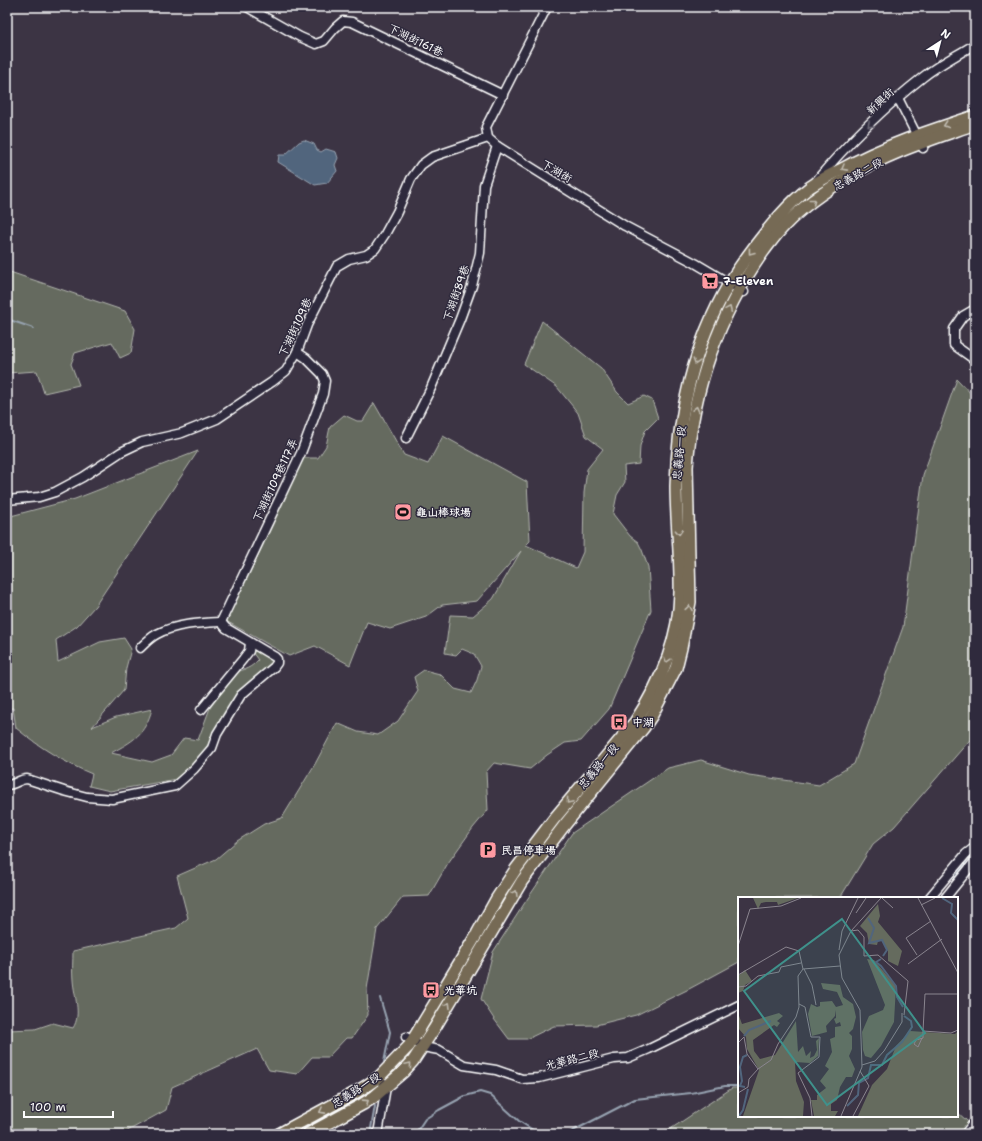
<svg xmlns="http://www.w3.org/2000/svg" width="982" height="1141" viewBox="0 0 982 1141" font-family="'Shantell Sans','LXGW WenKai TC',sans-serif">
  <style>
    .green { fill: #656b5e; stroke: #b2b5ae }
    .water { fill: #51657d; stroke: #97a3b1 }
    .lines { fill: none; stroke-linecap: round; stroke-linejoin: round }
    .stream { stroke: #97a3b1; stroke-width: 2 }
    .minor-casing { stroke: #fff; stroke-width: 11 }
    .major-casing { stroke: #fff; stroke-width: 14 }
    .minor { stroke: #2f2a3d; stroke-width: 8 }
    .major { stroke: #766a54; stroke-width: 11 }
    .oneway { stroke: #6d6a77 }
    .oneway2 { stroke: #c1bcb2 }
    .labels { text-anchor: middle; stroke-width: 3; stroke-linejoin: round; paint-order: stroke }
    .street-label { font-size: 11px; fill: #fff; stroke: #2f2a3d }
    .poi-label { font-size: 11px; font-weight: bold; fill: #fff; stroke: #2f2a3d; text-anchor: start }
    .inset-river { fill: none; stroke: #51657d; stroke-width: 2 }
    .inset-road { fill: none; stroke: #8a858f; stroke-width: 1 }
    .view { fill: #3f918b; fill-opacity: 0.15; stroke: #3f918b; stroke-width: 2 }
    .inset-edge { fill: none; stroke: #fff; stroke-width: 2 }
  </style>
  <rect width="100%" height="100%" fill="#3c3444"/>
  <filter id="ink" filterUnits="userSpaceOnUse"><feTurbulence type="fractalNoise" baseFrequency=".025" numOctaves="2"/><feDisplacementMap in="SourceGraphic" scale="8" xChannelSelector="R" yChannelSelector="G"/><feConvolveMatrix kernelMatrix="1 2 1 2 8 2 1 2 1" color-interpolation-filters="sRGB"/></filter>
  <g filter="url(#ink)">
    <g class="green">
      <path d="M7,271L125,311L135,329L131,353L120,358L112,342L75,353L71,364L79,385L44,393L37,371L7,373Z"/>
      <path d="M542,321L601,368L617,392L628,403L644,396L652,400L658,418L645,431L640,446L639,464L624,466L625,482L617,495L613,514L630,536L638,542L642,550L648,567L651,610L609,709L581,741L565,743L547,755L530,769L494,763L486,772L488,810L473,828L448,863L429,896L403,897L377,929L367,989L368,1015L352,1038H346L328,1057H312L297,1074L269,1070L257,1049L172,1087L166,1110L122,1134H7V1030L35,1029L53,1023L73,1028C82,1014 74,996 73,980C72,971 73,961 73,951L176,928L188,918L177,876L216,859L237,841L264,824L282,818L315,764L337,723L358,732L378,735L398,721L418,691L414,677L424,670L440,674L455,689L471,693L477,680L481,666L474,654L462,649L456,655L445,653L450,615L473,616L493,599L521,551L477,601L442,605L426,617L390,629L367,622L350,665L315,646L289,656L226,621L303,458H318L326,446L330,427L344,415L357,421H363L374,403L404,455L428,464L443,436L527,482L530,541L526,545L576,568L583,552L584,493L587,469L603,449L586,436L578,413L557,387L524,364Z"/>
      <path d="M957,379L975,398V734L894,827L873,844L840,898H739V962L689,989L636,1015L596,1025L554,1026L527,1039H509L494,1019L481,999L493,952L524,904L572,833L668,768L701,760L749,775L819,785L854,764L903,627L923,475Z"/>
      <path d="M198,451L95,606L77,626L56,640L58,662L100,642L124,638L131,649L126,668L124,690L92,727L116,717L152,709C145,735 133,741 111,753L152,762L171,755L184,738L198,740L210,708L234,672C245,670 251,668 258,660L252,652L257,648L274,659L269,669L238,694L200,758L177,779L110,791L89,786L92,774C65,763 39,747 16,728L13,708L7,709V517L75,499Z"/>
      <path d="M732,1088H739V1116H957V1112L975,1128V1134H663Z"/>
    </g>
    <path class="water" d="M304,140L314,144L317,150L321,152L326,149L336,152L338,158L335,165L337,171L327,183L315,185L278,162L279,155H285L299,142Z"/>
    <g class="lines">
      <g class="stream">
        <path d="M7,319L33,328"/>
        <path d="M975,764L974,767L975,776"/>
        <path d="M948,888L971,855"/>
        <path d="M380,998L390,1032L384,1062"/>
        <path d="M370,1134L375,1106"/>
        <path d="M415,1134L425,1119L439,1110L465,1096L480,1092L490,1095L519,1121L539,1134"/>
        <path d="M567,1134L635,1099L691,1093L725,1086H739"/>
      </g>
      <g class="minor-casing">
        <g id="minor">
          <path d="M247,7L300,37L316,44L324,41L335,28L343,21L352,22L503,95"/>
          <path d="M547,7L486,127L488,138L497,146L625,226L695,263L744,292"/>
          <path d="M898,98L923,148"/>
          <path d="M816,181C846,145 886,106 923,77C939,64 958,55 975,44"/>
          <path d="M975,309L963,316L954,329V345L975,360"/>
          <path d="M406,438L431,388L460,319L472,286L480,253L484,185L497,146"/>
          <path d="M7,500L39,497L55,492L83,477L121,452L142,442L182,433L217,419L272,382L286,371L297,352L307,325L337,266L349,259L366,255L375,249L385,234L397,212L411,179L421,165L432,157L488,138"/>
          <path d="M221,622L301,453L323,394L325,381L322,374L306,358L297,352"/>
          <path d="M140,648C145,643 151,637 157,634C176,624 199,623 221,622"/>
          <path d="M201,710L243,659L249,651L250,643"/>
          <path d="M7,785C15,785 19,779 27,779L64,791L87,797L112,799L175,786L194,769L212,748L217,734L241,695L274,667L277,663V659L275,657L226,628L221,622"/>
          <path d="M929,898L966,854L975,847"/>
          <path d="M945,898L975,861"/>
          <path d="M406,1037L423,1047L439,1050L464,1065L496,1070L522,1079L539,1078L614,1059L628,1058L649,1049L739,1005"/>
          <path d="M378,1134L386,1087L379,1077"/>
          <path d="M965,1134L975,1121"/>
        </g>
      </g>
      <g class="major-casing">
        <g id="major">
          <path d="M279,1134L353,1094L366,1086L379,1077L409,1046L477,934L497,898L516,869L554,819L635,722C660,684 679,639 680,593C681,557 676,522 676,486C677,416 694,344 729,284C737,270 746,258 755,246C772,224 788,204 810,187C819,181 830,175 840,170C883,146 929,131 975,116"/>
          <path d="M308,1134L363,1104L374,1097L403,1072L413,1061L434,1029L522,881L563,827L644,727L652,715L676,668L681,648L690,602L687,467C692,391 719,314 763,252C770,243 776,234 784,226C802,207 826,190 849,177C887,153 933,139 975,124"/>
        </g>
      </g>
      <use href="#minor" class="minor"/>
      <use href="#major" class="major"/>
    </g>
    <defs><path id="oneway-chevron" d="M-2-3.5L2.5 0L-2 3.5" fill="none" stroke-width="1.6" stroke-linecap="round" stroke-linejoin="round"/></defs>
    <use class="oneway" href="#oneway-chevron" transform="translate(870 125) rotate(137)"/>
    <g class="oneway2">
      <use href="#oneway-chevron" transform="translate(946 125) rotate(161)"/>
      <use href="#oneway-chevron" transform="translate(844 168) rotate(151)"/>
      <use href="#oneway-chevron" transform="translate(813 201) rotate(-38)"/>
      <use href="#oneway-chevron" transform="translate(751 252) rotate(127)"/>
      <use href="#oneway-chevron" transform="translate(729 309) rotate(-66)"/>
      <use href="#oneway-chevron" transform="translate(696 362) rotate(107)"/>
      <use href="#oneway-chevron" transform="translate(696 409) rotate(-77)"/>
      <use href="#oneway-chevron" transform="translate(679 532) rotate(87)"/>
      <use href="#oneway-chevron" transform="translate(689 608) rotate(-81)"/>
      <use href="#oneway-chevron" transform="translate(667 660) rotate(108)"/>
      <use href="#oneway-chevron" transform="translate(569 801) rotate(130)"/>
      <use href="#oneway-chevron" transform="translate(515 893) rotate(-59)"/>
      <use href="#oneway-chevron" transform="translate(448 1005) rotate(-59)"/>
      <use href="#oneway-chevron" transform="translate(409 1065) rotate(-50)"/>
      <use href="#oneway-chevron" transform="translate(366 1102) rotate(-33)"/>
      <use href="#oneway-chevron" transform="translate(322 1111) rotate(152)"/>
    </g>
  </g>
  <defs>
    <g id="supermarket-square" transform="scale(0.9)"><rect x="-9" y="-9" width="18" height="18" rx="4" fill="#ff9aa2" stroke="#2f2a3d"/><path d="M-6-5.5h2.5l.6 2H6L4.5 2H-2.5L-4.4-4H-6ZM-1.5 3.2a1.3 1.3 0 1 0 .1 0ZM3 3.2a1.3 1.3 0 1 0 .1 0Z" fill="#111"/></g>
    <g id="stadium-square" transform="scale(0.9)"><rect x="-9" y="-9" width="18" height="18" rx="4" fill="#ff9aa2" stroke="#2f2a3d"/><path d="M0-5a6.5 5 0 1 0 0 10a6.5 5 0 1 0 0-10ZM-3.5-1.8h7v3.6h-7Z" fill="#111"/></g>
    <g id="bus-square" transform="scale(0.9)"><rect x="-9" y="-9" width="18" height="18" rx="4" fill="#ff9aa2" stroke="#2f2a3d"/><path d="M-5-6H5V4H4V6H2V4H-2V6H-4V4H-5ZM-3.5-4V0h7V-4ZM-3.5 1.2v1.5H-2V1.2ZM2 1.2v1.5H3.5V1.2Z" fill="#111"/></g>
    <g id="parking-square" transform="scale(0.9)"><rect x="-9" y="-9" width="18" height="18" rx="4" fill="#ff9aa2" stroke="#2f2a3d"/><path d="M-3.5-5.5H1a3.5 3.5 0 0 1 0 7H-1V5.5H-3.5ZM-1-3.4V-.6H.8a1.4 1.4 0 0 0 0-2.8Z" fill="#111"/></g>
  </defs>
  <g fill-rule="evenodd">
    <use href="#supermarket-square" x="710" y="281"/>
    <use href="#stadium-square" x="403" y="512"/>
    <use href="#bus-square" x="619" y="722"/>
    <use href="#parking-square" x="488" y="850"/>
    <use href="#bus-square" x="431" y="990"/>
  </g>
  <g class="labels">
    <g class="street-label">
      <text transform="translate(416 40) rotate(26)" y="4">下湖街161巷</text>
      <text transform="translate(880 101) rotate(-43)" y="4">新興街</text>
      <text transform="translate(557 171) rotate(31)" y="4">下湖街</text>
      <text transform="translate(858 174) rotate(-29)" y="4">忠義路二段</text>
      <text transform="translate(456 293) rotate(-71)" y="4">下湖街89巷</text>
      <text transform="translate(295 327) rotate(-65)" y="4">下湖街109巷</text>
      <text transform="translate(679 453) rotate(-85)" y="4">忠義路一段</text>
      <text transform="translate(275 480) rotate(-65)" y="4">下湖街109巷117弄</text>
      <text transform="translate(598 766) rotate(-50)" y="4">忠義路一段</text>
      <text transform="translate(572 1059) rotate(-14)" y="4">光華路二段</text>
      <text transform="translate(356 1090) rotate(-33)" y="4">忠義路一段</text>
    </g>
    <g class="poi-label">
      <text x="723" y="285">7-Eleven</text>
      <text x="416" y="516">龜山棒球場</text>
      <text x="632" y="726">中湖</text>
      <text x="501" y="854">民昌停車場</text>
      <text x="444" y="994">光華坑</text>
    </g>
  </g>
  <g transform="translate(738 897)">
    <rect width="220" height="220" fill="#3c3444"/>
    <path d="M15,1H60L40,8L39,5H28L23,6L20,12ZM140,7L142,19L140,25L164,54L160,69L150,64V54L144,43L140,44L139,48L131,47L129,36L122,29ZM129,62L136,63L158,89L156,125L143,149L133,161L127,159L125,153L124,135L131,119L145,113L147,108ZM7,73L14,84L7,88L5,94L0,96V79ZM83,86L102,88L105,100L115,107L118,120L115,132L111,136L114,139V152L111,159L117,172L114,180H108L102,190L99,203L93,207V214H100L97,219H76L73,203H79V198L88,191L82,184L91,172L87,169L94,155L92,142L97,140V130L103,129L102,125L98,127L96,122L98,121V113L97,119L88,129L89,135L74,139L70,117L73,107L79,110L82,109V105L94,104L98,110L105,108L99,95L85,92ZM0,116L4,127L41,116L45,119L39,124L42,126L39,130L36,128L15,143L16,154L22,162L37,158L58,124L60,155L65,149L68,159L73,154L72,161L76,159L79,153L78,144L81,141L80,159L72,166L57,165L58,184L66,205L65,219H5L21,173L9,152L8,140L0,131ZM172,134L217,137L220,134V219H120L134,188L149,172L158,149Z" fill="#656b5e"/>
    <path class="inset-river" d="M204,1L214,7L213,16L220,23M130,21L136,31L131,46L144,43L149,53L145,59M143,62L138,65L143,69L158,89L159,100L165,110M6,139L11,133L33,124M7,190L2,189L4,184L2,170L5,160L9,158M109,209L120,198L121,186L130,181L133,168H144L149,158L164,145L174,130L173,124L166,119M1,219L5,213L10,192"/>
    <path class="inset-road" d="M144,1L155,11M180,1L220,76M183,8L197,1M118,16L128,1M113,34L120,33L126,40V59L140,58L170,84L166,118M0,49L12,12L43,9L63,1M101,53L104,34L120,1M179,58L168,41L193,24M170,67L204,42M66,72L74,88L78,108M0,78L48,50L61,54L65,72L102,69M0,90L8,89L20,79L41,75L43,70L63,66M61,107L67,110L73,140M185,134L187,97H220M73,140H82L81,160L60,176L72,201L74,219M184,141L180,150L176,147L178,143L185,141V134L213,136L220,133M0,146L6,140L9,157L20,172M124,168L137,164L146,154L164,125V116M0,196L10,190L11,182L20,172L33,163L40,147L58,120L61,110L60,79L65,72M103,219L124,170L122,113L104,81L101,58L113,34L143,1M115,219L131,189L122,174"/>
    <path class="view" d="M104,22L187,136L89,208L6,94Z"/>
    <rect width="220" height="220" class="inset-edge"/>
  </g>
  <rect width="982" height="1141" fill="none" stroke="#2f2a3d" stroke-width="24"/>
  <rect x="12" y="12" width="958" height="1117" fill="none" stroke="#fff" stroke-width="1.5" filter="url(#ink)"/>
  <g transform="translate(940 42) rotate(36)" stroke="#2f2a3d" stroke-width="3" paint-order="stroke">
  <path d="M0-3L7 15L0 10L-7 15Z" fill="#ffffff"/>
  <text y="-6" font-size="11" font-weight="bold" text-anchor="middle" fill="#ffffff">N</text>
  </g>
  <path d="M24 1111v6h89v-6" fill="none" stroke="#ffffff" stroke-width="2"/>
  <text x="30" y="1111" font-size="12" fill="#ffffff" stroke="#2f2a3d" stroke-width="3" paint-order="stroke">100 m</text>
</svg>
